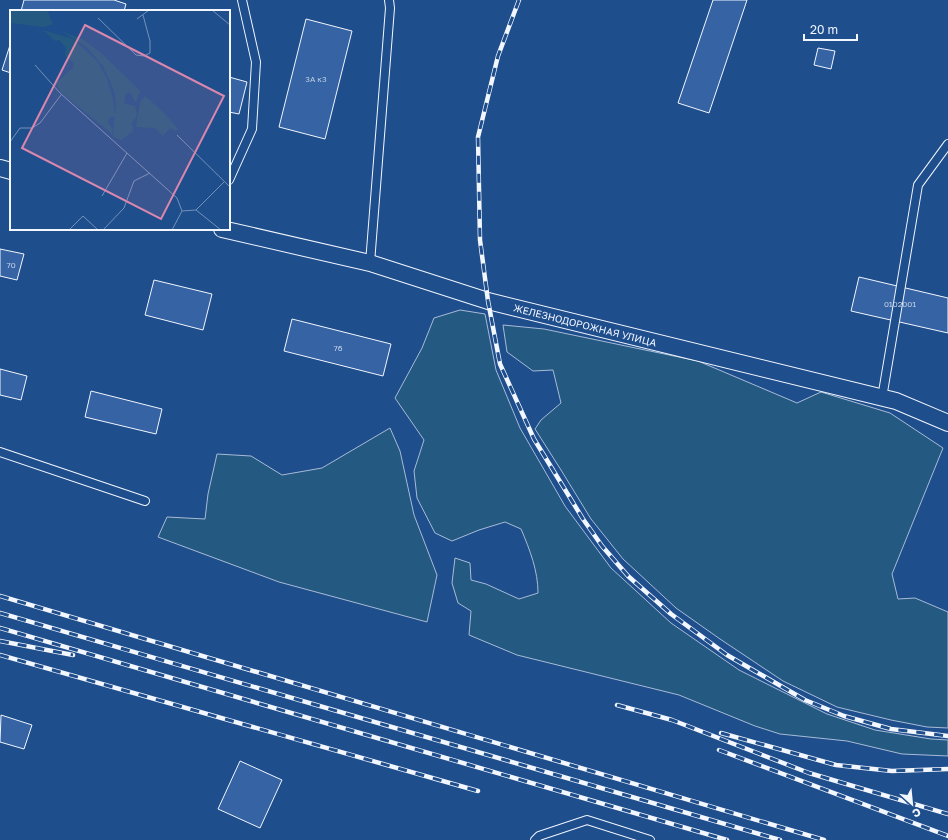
<svg xmlns="http://www.w3.org/2000/svg" width="948" height="840" viewBox="0 0 948 840" font-family="'Golos Text',sans-serif">
  <style>
    .green { fill: #245a82; stroke: #a8bbd7 }
    .building { fill: #3563a3; stroke: #f2f6ff }
    .lines { fill: none; stroke-linecap: round; stroke-linejoin: round }
    .service-casing { stroke: #f2f6ff; stroke-width: 10 }
    .minor-casing { stroke: #f2f6ff; stroke-width: 18 }
    .service { stroke: #1f4e8c; stroke-width: 8 }
    .minor { stroke: #1f4e8c; stroke-width: 16 }
    .rail-casing { stroke: #f2f6ff; stroke-width: 4.5 }
    .rail { stroke: #1f4e8c; stroke-width: 3; stroke-dasharray: 9; stroke-linecap: butt }
    .labels { text-anchor: middle; stroke-width: 3; stroke-linejoin: round; paint-order: stroke }
    .number-label { font-size: 8px; fill: #c3d1e8 }
    .street-label { font-size: 10px; fill: #f2f6ff; stroke: #1f4e8c }
    .inset-road { fill: none; stroke: #7391ba; stroke-width: 1 }
    .view { fill: #da87ad; fill-opacity: 0.15; stroke: #da87ad; stroke-width: 2 }
    .inset-edge { fill: none; stroke: #f2f6ff; stroke-width: 2 }
  </style>
  <rect width="100%" height="100%" fill="#1f4e8c"/>
  <g class="green">
    <path d="M460,310L485,314L496,370L520,428L565,506L611,568L671,623L739,670L827,714L875,730L931,739L948,740V756L902,754L847,741L780,734L755,726L679,695L517,655L469,635L471,611L458,603L452,583L455,558L470,563L471,580L486,584L519,599L538,593C538,571 530,550 521,529L505,522L479,530L452,541L435,533L417,498L414,471L424,440L395,398L422,348L434,318Z"/>
    <path d="M503,325L544,329L698,361L797,403L821,392L890,413L943,448L892,574L898,599L915,598L948,612V728L927,727L891,720L837,707L783,681L720,639L676,608L623,559L591,519L561,470L535,429L541,420L561,403L553,370L533,371L507,352Z"/>
    <path d="M390,428L400,451L414,515L437,575L427,622L279,582L158,537L167,517L205,519L208,494L217,454L251,456L282,475L322,468Z"/>
  </g>
  <g class="building">
    <path d="M24,0H114L126,4L124,11H21Z"/>
    <path d="M713,0H747L709,113L678,103Z"/>
    <path d="M306,19L352,31L325,139L279,127Z"/>
    <path d="M11,42V73L2,70Z"/>
    <path d="M818,48L835,51L831,69L814,65Z"/>
    <path d="M229,77L247,82L239,114L229,112Z"/>
    <path d="M0,249L24,254L17,280L0,276Z"/>
    <path d="M859,277L948,298V333L851,311Z"/>
    <path d="M154,280L212,294L203,330L145,315Z"/>
    <path d="M292,319L391,344L383,376L284,351Z"/>
    <path d="M0,369L27,376L21,400L0,395Z"/>
    <path d="M91,391L162,409L156,434L85,417Z"/>
    <path d="M1,715L32,725L24,749L0,742Z"/>
    <path d="M240,761L282,780L260,828L218,809Z"/>
  </g>
  <g class="lines">
    <g class="service-casing">
      <g id="service">
        <path d="M229,180L252,129L256,62L242,0"/>
        <path d="M370,263L390,8L389,0"/>
        <path d="M882,398L918,185L948,144"/>
        <path d="M0,452L145,501"/>
        <path d="M535,840L539,836L587,820L650,840"/>
      </g>
    </g>
    <g class="minor-casing">
      <g id="minor">
        <path d="M0,168L11,171"/>
        <path d="M222,229L370,263L488,301L896,401L948,423"/>
      </g>
    </g>
    <use href="#service" class="service"/>
    <use href="#minor" class="minor"/>
    <g class="rail-casing">
      <g id="rail">
        <path d="M519,0L498,56L478,137L480,240L488,301L500,364L534,439L583,519L602,546L628,576L671,614L727,655L805,700L844,716L891,729L948,736"/>
        <path d="M0,596L824,840"/>
        <path d="M0,613L780,840"/>
        <path d="M0,628L727,840"/>
        <path d="M0,641L73,655"/>
        <path d="M0,655L478,791"/>
        <path d="M617,705L672,720L809,773L948,814"/>
        <path d="M721,733L836,765L892,771L948,769"/>
        <path d="M719,750L948,836"/>
      </g>
    </g>
    <use href="#rail" class="rail"/>
  </g>
  <g class="labels">
    <g class="number-label">
      <text x="316" y="82">3А к3</text>
      <text x="11" y="268">70</text>
      <text x="900" y="307">0102001</text>
      <text x="338" y="351">76</text>
    </g>
    <g class="street-label">
      <text transform="translate(585 325) rotate(14)" y="4">ЖЕЛЕЗНОДОРОЖНАЯ УЛИЦА</text>
    </g>
  </g>
  <g transform="translate(10 10)">
    <rect width="220" height="220" fill="#1f4e8c"/>
    <path d="M0,0H37L43,14L34,17L0,13ZM33,20L63,29L87,51L97,69L103,89L105,106L99,108L98,113L103,119L102,124L51,82L46,73L63,58L64,54L55,45L56,38L49,30L45,31ZM51,21L72,29L91,43L130,81L126,93L120,82L116,84L114,93L125,96L127,105L122,113L123,121L111,130L103,127L106,93L104,80L93,56L77,37ZM135,86L154,103L168,119L165,121L160,118L153,126L145,118L126,117L130,92Z" fill="#245a82"/>
    <path class="inset-road" d="M202,0L220,15M88,8L126,45L134,46L140,43V31L133,5M127,9L139,0M25,55L50,83L167,188L172,201M167,125L220,177M0,132L10,118H22L30,113L51,85M92,186L117,143M186,200L214,172M172,201L186,200L211,220M59,220L73,206L88,220M93,220L114,198L124,171L140,163M162,220L172,201"/>
    <path class="view" d="M75,15L214,86L151,209L12,138Z"/>
    <rect width="220" height="220" class="inset-edge"/>
  </g>
  <g transform="translate(912 804) rotate(153)" stroke="#1f4e8c" stroke-width="3" paint-order="stroke">
  <path d="M0-3L7 15L0 10L-7 15Z" fill="#f2f6ff"/>
  <text y="-6" font-size="11" font-weight="bold" text-anchor="middle" fill="#f2f6ff">С</text>
  </g>
  <path d="M804 34v6h53v-6" fill="none" stroke="#f2f6ff" stroke-width="2"/>
  <text x="810" y="34" font-size="12" fill="#f2f6ff" stroke="#1f4e8c" stroke-width="3" paint-order="stroke">20 m</text>
</svg>
